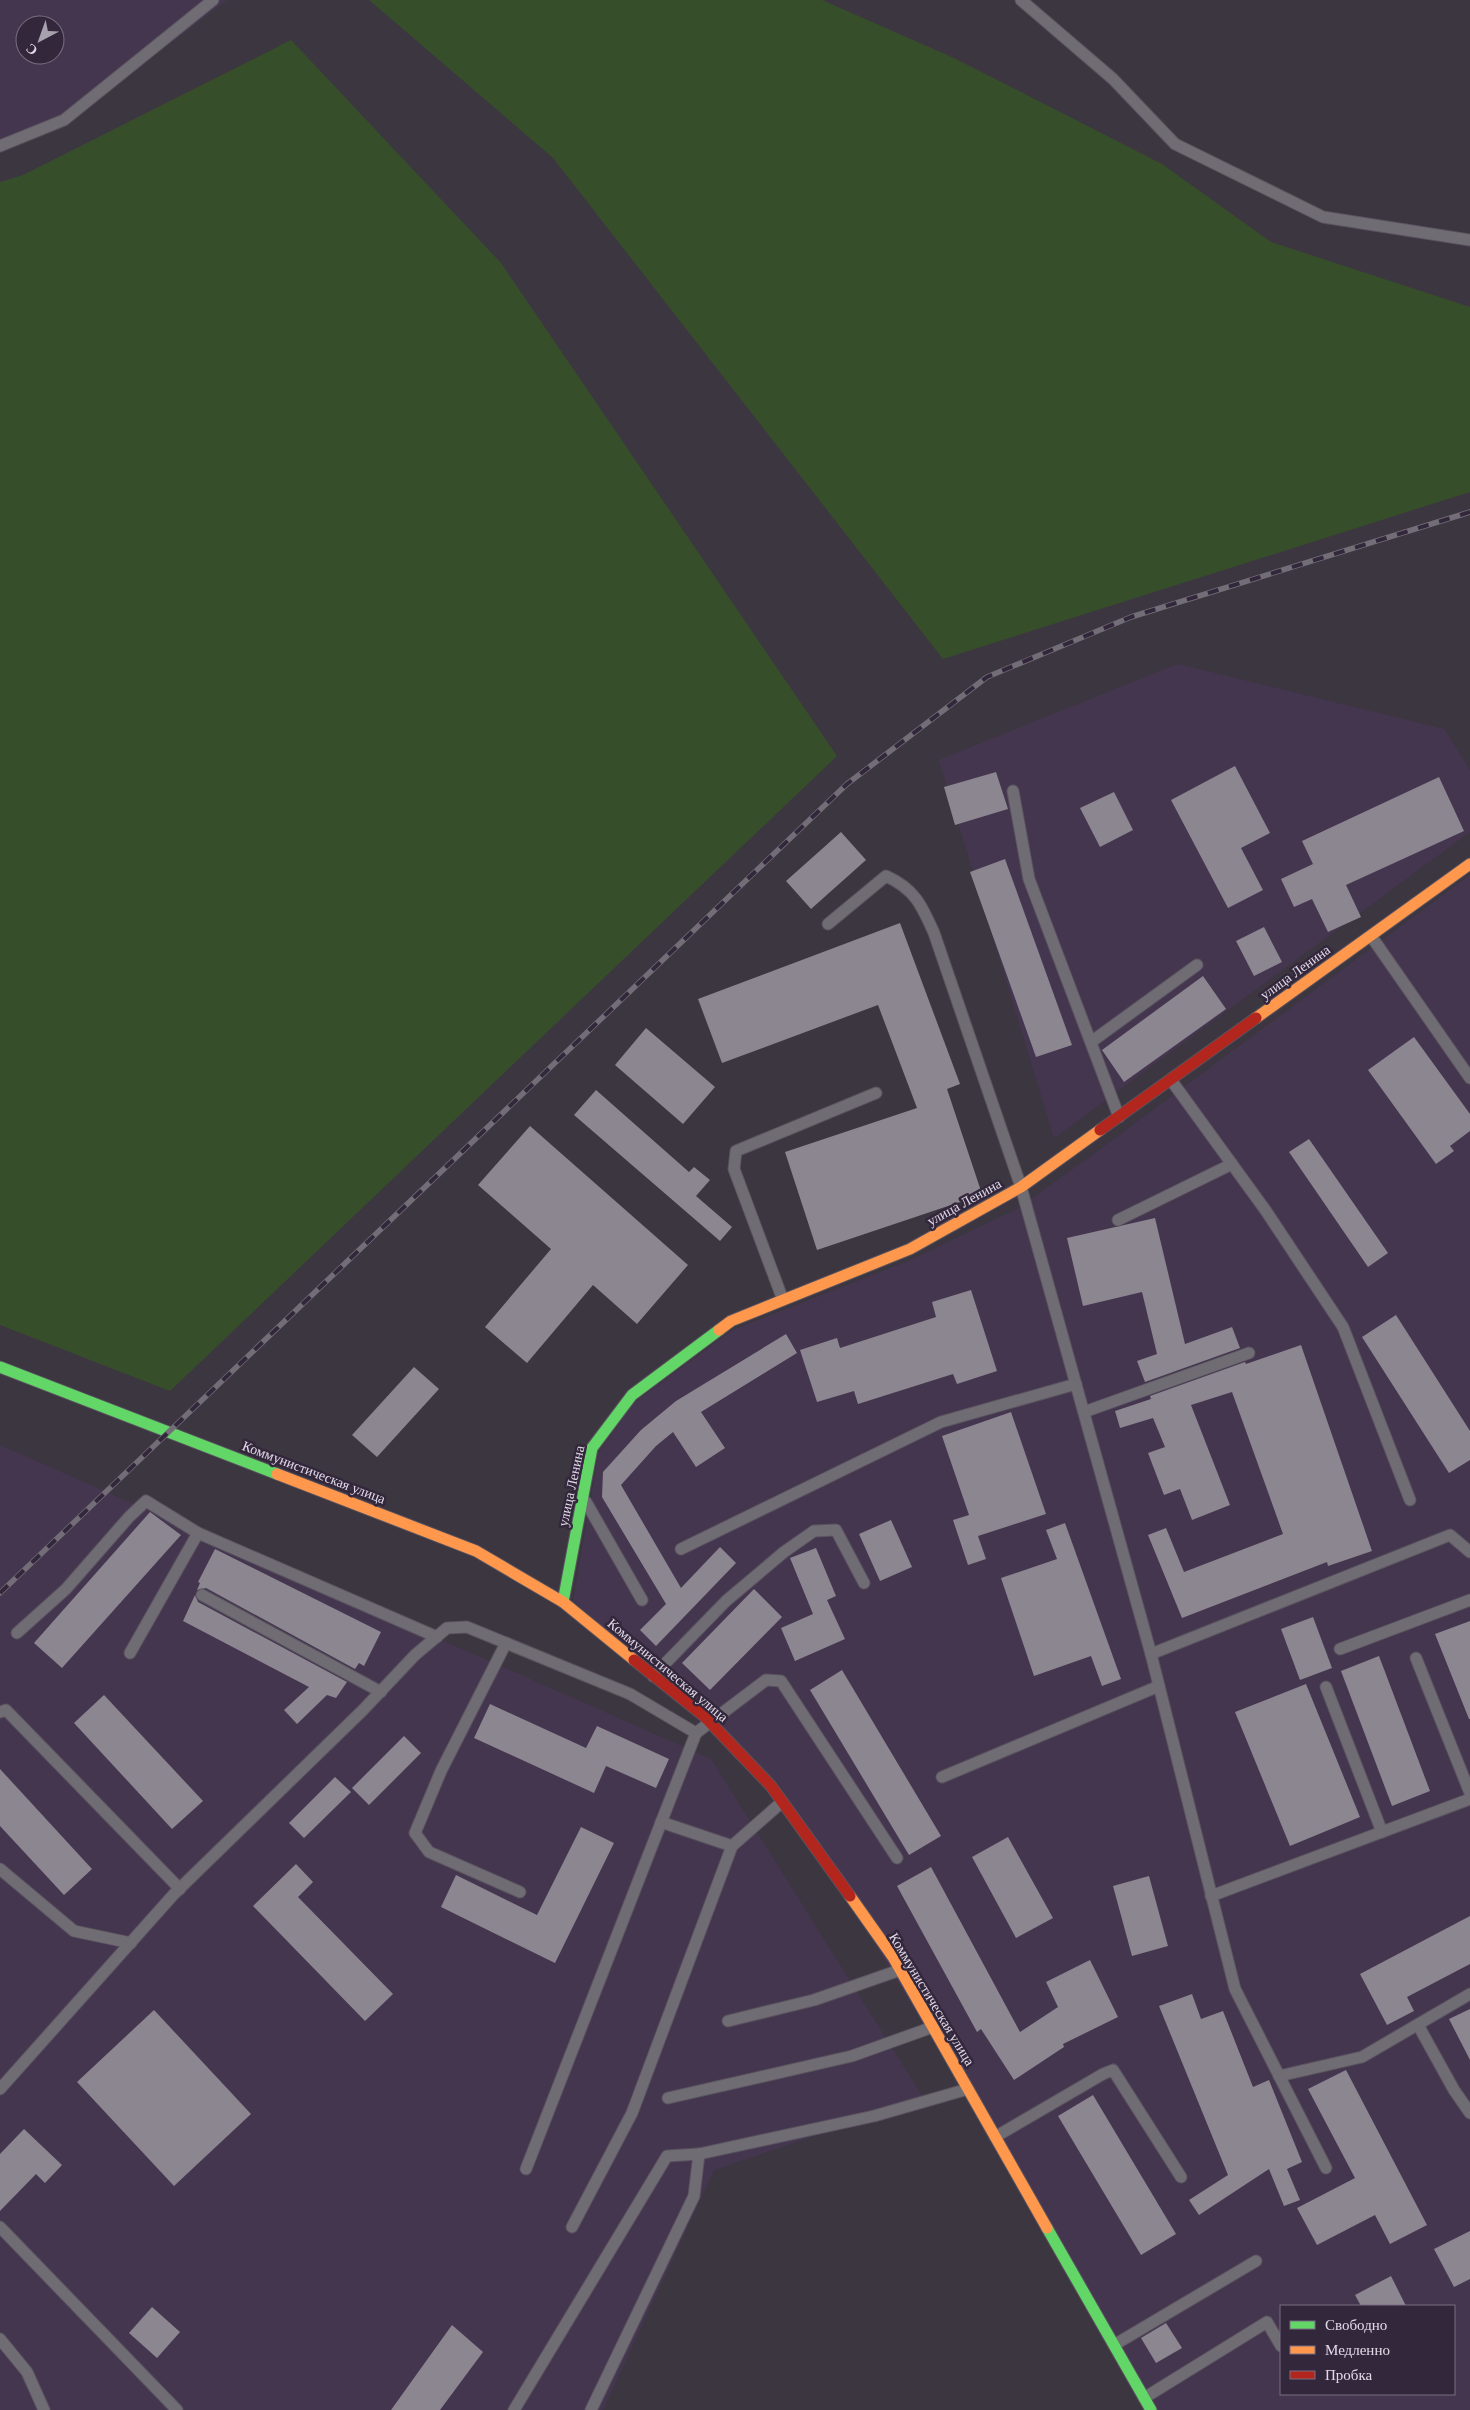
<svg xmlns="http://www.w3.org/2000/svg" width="1470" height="2410" viewBox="0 0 1470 2410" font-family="'Times New Roman',serif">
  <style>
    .built { fill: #453650; fill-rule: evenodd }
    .green { fill: #374e2b }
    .building { fill: #8c8690 }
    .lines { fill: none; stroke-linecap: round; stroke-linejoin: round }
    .lane-casing { stroke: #59535e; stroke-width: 13 }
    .fast-casing { stroke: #59535e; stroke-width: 13 }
    .slow-casing { stroke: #59535e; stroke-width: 13 }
    .jam-casing { stroke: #59535e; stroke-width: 13 }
    .lane { stroke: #706c74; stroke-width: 11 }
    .fast { stroke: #63d668; stroke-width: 11 }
    .slow { stroke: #ff974d; stroke-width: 11 }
    .jam { stroke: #b3261e; stroke-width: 11 }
    .rail-casing { stroke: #726d76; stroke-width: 5.5 }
    .rail { stroke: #33273c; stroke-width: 4; stroke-dasharray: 11; stroke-linecap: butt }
    .labels { text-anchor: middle; stroke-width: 5; stroke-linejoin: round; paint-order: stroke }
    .street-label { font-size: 14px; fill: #e2dae8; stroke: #33273c }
  </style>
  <rect width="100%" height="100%" fill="#3c3641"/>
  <g class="built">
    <path d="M0,0H227L75,116L0,141ZM25,25H55V55H25Z"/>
    <path d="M1178,664L1444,729L1470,770V832L1054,1138L939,760Z"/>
    <path d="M1470,875V2410H1156L779,1784L573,1601L599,1452L635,1402L733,1330L908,1261L1017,1209L1091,1156ZM1281,2306H1454V2394H1281Z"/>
    <path d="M0,1445L711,1759L924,2099L714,2170L603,2410H0Z"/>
  </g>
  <g class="green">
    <path d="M369,0H822L954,58L1162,164L1271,242L1470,307V492L943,659L553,158Z"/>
    <path d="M291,40L501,263L837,756L170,1391L0,1325V182L23,175Z"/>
  </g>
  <g class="building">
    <path d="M1235,766L1270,833L1241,848L1263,890L1228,908L1171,800Z"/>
    <path d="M996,772L1008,809L955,825L944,787Z"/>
    <path d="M1439,777L1464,831L1346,885L1361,917L1328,932L1312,899L1294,907L1281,879L1313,864L1302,841Z"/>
    <path d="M1114,792L1133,830L1100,847L1080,808Z"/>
    <path d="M841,832L866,860L811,909L786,881Z"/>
    <path d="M1005,859L1072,1045L1036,1057L970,872Z"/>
    <path d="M900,923L960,1084L947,1089L981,1191L963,1201L817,1250L785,1152L917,1108L878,1005L722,1063L698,999Z"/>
    <path d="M1264,927L1282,962L1254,976L1236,941Z"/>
    <path d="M1203,976L1226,1009L1124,1082L1102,1050Z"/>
    <path d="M646,1028L715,1087L683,1124L615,1065Z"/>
    <path d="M1414,1037L1470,1114V1131L1450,1146L1454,1151L1436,1164L1368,1070Z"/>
    <path d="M596,1090L689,1172L694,1167L710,1180L696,1196L732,1227L720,1241L574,1115Z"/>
    <path d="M530,1126L688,1265L637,1324L593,1285L527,1363L485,1327L551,1249L478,1185Z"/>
    <path d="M1309,1139L1388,1253L1368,1267L1289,1152Z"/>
    <path d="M1155,1218L1185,1344L1232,1327L1240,1348L1145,1382L1137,1361L1157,1354L1142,1292L1083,1306L1067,1238Z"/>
    <path d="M971,1290L997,1371L957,1384L953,1374L858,1404L854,1391L817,1402L800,1350L837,1338L840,1348L936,1317L932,1302Z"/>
    <path d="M1396,1315L1470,1431V1460L1449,1473L1362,1337Z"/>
    <path d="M786,1334L797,1353L701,1412L725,1448L696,1467L673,1432L656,1446L621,1485L681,1588L720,1547L736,1563L656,1646L640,1630L666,1604L602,1497L603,1472L641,1430L676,1401Z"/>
    <path d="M1301,1345L1372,1551L1328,1566L1327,1562L1182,1618L1148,1535L1166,1528L1184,1572L1283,1534L1232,1392L1191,1405L1230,1505L1192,1520L1180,1489L1164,1495L1148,1453L1165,1447L1153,1418L1120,1428L1115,1411L1151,1399L1150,1396L1245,1362L1246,1364Z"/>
    <path d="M414,1367L439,1389L377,1457L352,1435Z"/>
    <path d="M1011,1412L1046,1514L978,1536L986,1559L968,1565L953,1520L969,1515L942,1436Z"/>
    <path d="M150,1512L181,1535L62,1668L34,1643Z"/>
    <path d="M891,1520L912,1567L880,1581L859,1534Z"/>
    <path d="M1065,1523L1121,1679L1102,1686L1091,1656L1034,1676L1001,1578L1057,1559L1046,1530Z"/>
    <path d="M816,1548L836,1596L827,1600L845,1639L795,1661L781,1628L813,1614L790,1558Z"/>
    <path d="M215,1549L381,1632L364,1666L359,1663L355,1669L206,1588L197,1590L200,1583L198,1582Z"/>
    <path d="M754,1589L782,1617L710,1690L682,1663Z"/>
    <path d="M195,1595L198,1602L347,1682L336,1698L327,1695L297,1724L284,1710L309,1687L183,1621Z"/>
    <path d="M1313,1617L1332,1668L1300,1680L1281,1629Z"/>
    <path d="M1470,1621V1719H1469L1435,1634Z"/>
    <path d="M1379,1656L1430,1791L1392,1806L1341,1671Z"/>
    <path d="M842,1670L941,1836L909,1855L810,1690Z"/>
    <path d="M1306,1684L1360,1817L1290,1846L1235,1712Z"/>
    <path d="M104,1695L203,1801L172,1829L74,1723Z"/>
    <path d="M490,1704L586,1748L597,1726L669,1759L656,1788L606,1766L594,1793L474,1738Z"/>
    <path d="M404,1736L421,1753L369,1805L352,1788Z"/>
    <path d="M0,1769L92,1869L64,1895L0,1826Z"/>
    <path d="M335,1777L351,1792L304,1838L289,1823Z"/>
    <path d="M581,1827L614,1843L555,1963L441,1907L456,1875L537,1915Z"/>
    <path d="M1008,1837L1053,1918L1016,1938L972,1857Z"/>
    <path d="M296,1864L313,1882L298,1897L393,1994L365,2021L253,1906Z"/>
    <path d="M931,1867L1020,2032L1058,2007L1046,1982L1090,1960L1118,2017L1063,2044L1064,2047L1014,2080L981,2029L977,2032L897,1886Z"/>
    <path d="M1149,1876L1168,1946L1132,1956L1113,1886Z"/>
    <path d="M1470,1916V1964L1407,1997L1414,2011L1387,2025L1360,1974Z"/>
    <path d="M1192,1994L1201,2019L1223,2011L1253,2087L1269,2080L1302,2162L1287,2169L1300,2200L1284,2206L1269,2169L1199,2215L1189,2200L1228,2175L1159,2006Z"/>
    <path d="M1470,2009V2060L1449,2019Z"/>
    <path d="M154,2010L251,2114L174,2186L77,2082Z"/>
    <path d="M1346,2070L1427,2225L1390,2244L1375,2215L1317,2245L1297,2208L1355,2178L1308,2089Z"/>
    <path d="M1093,2095L1176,2234L1141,2255L1058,2116Z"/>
    <path d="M24,2129L62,2165L45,2183L36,2174L0,2211V2154Z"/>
    <path d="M1470,2231V2279L1454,2287L1434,2249Z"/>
    <path d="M1391,2276L1406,2306H1361L1355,2295Z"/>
    <path d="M152,2307L180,2332L157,2358L129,2333Z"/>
    <path d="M1166,2323L1182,2348L1156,2363L1141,2338Z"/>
    <path d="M452,2325L483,2352L440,2410H391Z"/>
  </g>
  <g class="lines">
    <g class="lane-casing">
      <g id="lane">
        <path d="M1021,0L1113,79L1175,144L1323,217L1470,240"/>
        <path d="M0,146L64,120L213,0"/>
        <path d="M1013,791L1029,879L1119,1117"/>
        <path d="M828,924L886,876C915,889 922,906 934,933L1021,1187L1151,1654L1235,1989L1326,2168"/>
        <path d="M1371,936L1470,1078"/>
        <path d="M1091,1042L1197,965"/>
        <path d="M1171,1080L1266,1211L1343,1327L1410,1500"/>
        <path d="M1118,1220L1232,1164"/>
        <path d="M783,1300L734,1169L736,1151L876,1093"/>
        <path d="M1084,1412L1249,1353"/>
        <path d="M586,1502L642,1600"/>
        <path d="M681,1549L941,1422L1076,1384"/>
        <path d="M202,1595L381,1692"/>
        <path d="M17,1633L66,1589L129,1517L146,1501L198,1533L437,1637"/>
        <path d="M506,1643L441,1771L415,1833L429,1852L520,1892"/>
        <path d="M1340,1649L1470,1600"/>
        <path d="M130,1653L198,1533"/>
        <path d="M1151,1654L1450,1535L1470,1552"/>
        <path d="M1416,1658L1470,1793"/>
        <path d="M653,1676L726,1601L784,1552L814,1531L836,1530L864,1583"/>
        <path d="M1326,1687L1382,1832"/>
        <path d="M0,1712L6,1710L180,1889"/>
        <path d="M942,1777L1159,1686"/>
        <path d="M661,1822L732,1846"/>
        <path d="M0,1869L74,1931L131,1943"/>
        <path d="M1211,1896L1470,1799"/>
        <path d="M728,2021L814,2000L900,1970"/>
        <path d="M1418,2025L1454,2090L1470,2113"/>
        <path d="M1279,2076L1362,2057L1470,1994"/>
        <path d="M0,2089L174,1894L363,1710L415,1655L447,1628L467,1627L630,1694L696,1733L766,1680L781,1681L897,1858"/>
        <path d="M668,2098L852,2056L933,2027"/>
        <path d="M995,2137L1103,2074L1113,2070L1181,2177"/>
        <path d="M526,2169L696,1733"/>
        <path d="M0,2227L177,2410"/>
        <path d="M572,2227L632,2113L732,1846L782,1802"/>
        <path d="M0,2339L27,2372L44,2410"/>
        <path d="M1114,2345L1256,2261"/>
        <path d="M1144,2398L1267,2322L1281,2346"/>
        <path d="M514,2410L667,2156L699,2154L874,2116L968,2089"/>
        <path d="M591,2410L694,2196L699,2154"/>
      </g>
    </g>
    <g class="fast-casing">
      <g id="fast">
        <path d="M0,1367L277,1474"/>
        <path d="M563,1602L592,1448L632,1395L719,1330"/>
        <path d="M1047,2228L1151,2410"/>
      </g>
    </g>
    <g class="slow-casing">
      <g id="slow">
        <path d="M1256,1018L1470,864"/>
        <path d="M719,1330L731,1321L910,1249L1021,1187L1100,1130"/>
        <path d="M277,1474L476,1551L563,1602L634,1660"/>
        <path d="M850,1896L893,1957L1047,2228"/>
      </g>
    </g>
    <g class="jam-casing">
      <g id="jam">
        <path d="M1100,1130L1256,1018"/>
        <path d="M634,1660L704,1716L771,1786L850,1896"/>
      </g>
    </g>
    <use href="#lane" class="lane"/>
    <use href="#fast" class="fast"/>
    <use href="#slow" class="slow"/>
    <use href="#jam" class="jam"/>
    <g class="rail-casing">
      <path id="rail" d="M0,1593L847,784L987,677L1131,617L1470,512"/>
    </g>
    <use href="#rail" class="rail"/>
  </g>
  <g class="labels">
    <g class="street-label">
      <text transform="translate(1295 972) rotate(-36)" y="5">улица Ленина</text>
      <text transform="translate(964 1202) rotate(-29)" y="5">улица Ленина</text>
      <text transform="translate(314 1472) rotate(21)" y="5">Коммунистическая улица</text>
      <text transform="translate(571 1486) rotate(-78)" y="5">улица Ленина</text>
      <text transform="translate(668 1670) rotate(40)" y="5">Коммунистическая улица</text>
      <text transform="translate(932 1999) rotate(59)" y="5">Коммунистическая улица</text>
    </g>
  </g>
  <rect x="1280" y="2305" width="175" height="90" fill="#33273c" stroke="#796f81"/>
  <rect x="1290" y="2321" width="25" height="8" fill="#63d668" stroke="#796f81"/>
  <text x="1325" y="2330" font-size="15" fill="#e2dae8">Свободно</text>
  <rect x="1290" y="2346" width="25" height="8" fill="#ff974d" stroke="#796f81"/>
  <text x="1325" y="2355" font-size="15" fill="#e2dae8">Медленно</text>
  <rect x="1290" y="2371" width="25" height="8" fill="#b3261e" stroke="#796f81"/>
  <text x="1325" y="2380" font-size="15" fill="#e2dae8">Пробка</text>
  <g transform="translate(40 40) rotate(221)"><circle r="24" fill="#33273c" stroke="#796f81"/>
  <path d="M0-4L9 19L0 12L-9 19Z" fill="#a8a1ae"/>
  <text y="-8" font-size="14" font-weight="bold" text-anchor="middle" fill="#e2dae8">С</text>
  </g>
</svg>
